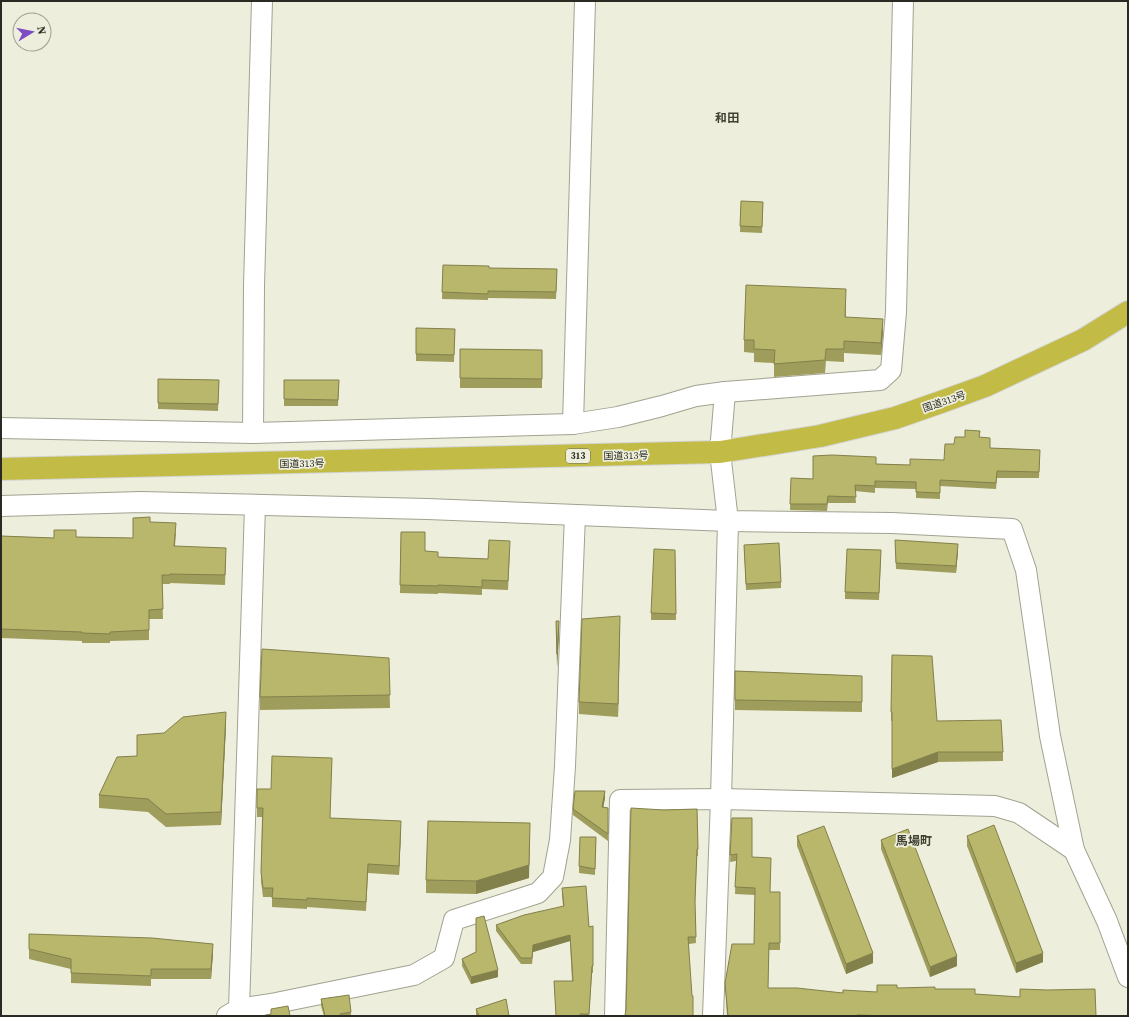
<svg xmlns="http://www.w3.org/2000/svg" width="1129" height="1017" viewBox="0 0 1129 1017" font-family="'Source Serif 4','Noto Sans JP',serif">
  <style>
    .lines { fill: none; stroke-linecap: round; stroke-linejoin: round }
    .minor-casing { stroke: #a2a291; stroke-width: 22 }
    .trunk-casing { stroke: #d4d4d3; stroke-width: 24 }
    .minor { stroke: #fff; stroke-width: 20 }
    .trunk { stroke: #c2bc46; stroke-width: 22 }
    .wall { fill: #9f9d5c }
    .shaded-wall { fill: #82804b }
    .building { fill: #b9b76b; stroke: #82804b }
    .labels { text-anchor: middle; stroke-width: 3.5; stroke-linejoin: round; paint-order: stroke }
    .shield { fill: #eeeedc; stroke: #65655a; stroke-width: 1 }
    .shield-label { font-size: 9px; font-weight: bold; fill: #2a2a23 }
    .street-label { font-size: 10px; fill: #2a2a23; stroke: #eeeedc }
    .quarter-label { font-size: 12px; font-weight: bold; fill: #414132; stroke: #eeeedc }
  </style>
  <rect width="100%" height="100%" fill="#eeeedc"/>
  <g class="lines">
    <g class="minor-casing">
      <g id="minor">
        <path d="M573,424L585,1"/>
        <path d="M1,428L253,433L573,424L618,417L662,406L696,396L725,392L880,380L891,370L896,312L903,1"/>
        <path d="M253,433L254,286L262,1"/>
        <path d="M1,506L141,502L427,509L728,521L892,523L1012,529L1026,570L1050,736L1074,850L1107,921L1128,977"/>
        <path d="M239,1009L255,506"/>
        <path d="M227,1016L239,1009L276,1003L414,975L444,958L454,920L538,893L553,877L560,840L565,766L575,515"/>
        <path d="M615,1016L620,800L721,799L995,806L1019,813L1074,850"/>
        <path d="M713,1016L721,799L728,521L720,452L725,392"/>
      </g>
    </g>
    <g class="trunk-casing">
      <path id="trunk" d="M1,469L720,452L820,436L895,418L941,402L985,386L1083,340L1128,312"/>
    </g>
    <use href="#minor" class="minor"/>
    <use href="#trunk" class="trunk"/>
  </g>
  <g class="wall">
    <path d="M741,201L763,202L762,233L740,232Z"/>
    <path d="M443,265L489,268L557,269L556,299L488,298V300L442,299Z"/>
    <path d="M846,302V317L883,332L881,355L844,353V362L826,361L825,373L774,377V363L754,362V353L744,352V340Z"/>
    <path d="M455,329L454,362L416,361V354Z"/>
    <path d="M460,349L542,350V388H460Z"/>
    <path d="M158,379L219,380L218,411L158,409Z"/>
    <path d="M284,380H339L338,406H284Z"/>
    <path d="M980,437L990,448L1040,450L1039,478H997L996,489L940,486V499L916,498V489L875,488V493L855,491L856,503H828L827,511L790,510L791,478L813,479L876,464L910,465L944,460L954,444Z"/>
    <path d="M150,522L176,533L175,546L226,558L225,585L170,583V584H162L163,619H149V640L110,641V643H82V641L1,638V536L54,538L76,537L133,538Z"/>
    <path d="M401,532L425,551L438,557L488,559L510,549L508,590L482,589V595L438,593V594L400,593Z"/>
    <path d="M744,545L781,582V588L746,590Z"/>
    <path d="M895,546L958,551L956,573L896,569Z"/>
    <path d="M675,550L676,620H651V613Z"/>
    <path d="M881,557L879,600L845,599V592Z"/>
    <path d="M556,621L559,634L557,667L556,634Z"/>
    <path d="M620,629L618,717L579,714V702Z"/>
    <path d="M892,655L937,721L1003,752V761L938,762L892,778V721H891Z"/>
    <path d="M389,658L390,708L260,710V697Z"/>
    <path d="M735,671L862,676V712L735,710Z"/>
    <path d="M226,725L221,825L166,827L148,812L99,808V795L137,756L164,733Z"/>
    <path d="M257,789L330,818L401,830L399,875L368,873L366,911L307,907V909L272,907V897H263L261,881L262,817H257Z"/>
    <path d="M605,798L603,807L608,808V841L573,815V809Z"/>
    <path d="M697,809L698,856H697L695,905L696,943L689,944L625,1015L664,810Z"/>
    <path d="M732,818L770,892H780V950H769L768,988L843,993L877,992L897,988L935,989L975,994L1096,1016H727L725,983L754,944L755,895L735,894L736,861L730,862Z"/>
    <path d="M797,836L873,963L846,974L797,846Z"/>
    <path d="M967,836L1043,962L1016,973L967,846Z"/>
    <path d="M596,837L595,875L579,873V866Z"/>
    <path d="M881,840L957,966L930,977L881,849Z"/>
    <path d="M529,878L476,894L426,893V880Z"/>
    <path d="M562,888L589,927L593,926V973H592L589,1016H556L554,981H572L570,941L533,952L532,964H521L496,931V925L563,906L562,895Z"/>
    <path d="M29,949L213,953L211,979H151V986L71,983V969L29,959Z"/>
    <path d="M476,952L498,977L471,984L462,966V959Z"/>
    <path d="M321,999L351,1012V1016H324L321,1006Z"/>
    <path d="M476,1009L509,1016H476Z"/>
  </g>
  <g class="shaded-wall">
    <path d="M883,319V332L881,355V343Z"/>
    <path d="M958,544V551L956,573V566Z"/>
    <path d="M620,616V629L618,717V704Z"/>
    <path d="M559,621V634L557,667V654Z"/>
    <path d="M226,712V725L221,825V812Z"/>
    <path d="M938,752V762L892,778V769Z"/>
    <path d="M605,791V798L602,814V807Z"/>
    <path d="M401,821V830L399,875V866Z"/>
    <path d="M530,836L529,878L476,894V881Z"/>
    <path d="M570,935V941L533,952L532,964L533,945Z"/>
    <path d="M213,944V953L211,979V969Z"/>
    <path d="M873,953V963L846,974V964Z"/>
    <path d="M1043,953V962L1016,973V963Z"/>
    <path d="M957,956V966L930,977V967Z"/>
    <path d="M498,970V977L471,984V977Z"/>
  </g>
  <g class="building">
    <path d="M741,201L763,202L762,227L740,226Z"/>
    <path d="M443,265L489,266V268L557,269L556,292L488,291V294L442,292Z"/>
    <path d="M746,285L846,289L845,317L883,319L881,343L844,341V349H826L825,360L774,364L775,350L754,349V340H744Z"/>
    <path d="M416,328L455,329L454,355L416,354Z"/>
    <path d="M460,349L542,350V379L460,378Z"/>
    <path d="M158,379L219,380L218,404L158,403Z"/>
    <path d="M284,380H339L338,400L284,399Z"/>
    <path d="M965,430L980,431L979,437L990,438V448L1040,450L1039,472L997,471L996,483L940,480V493L916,492V482L875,481V486L855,485L856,497L828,496L827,504H790L791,478L813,479V456L832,455L876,457V464L910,465V459L944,460L945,444H954L955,437H965Z"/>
    <path d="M150,517V522L176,523L174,546L226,548L225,575L170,574V575H162L163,609L149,610V630L110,632V634L82,633V632L1,629V536L54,538V530H76V537L133,538V518Z"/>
    <path d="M401,532H425V551L438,552V557L488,559L489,540L510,541L508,581L482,580V587L438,585V586L400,585Z"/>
    <path d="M895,540L958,544L956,566L896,563Z"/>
    <path d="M779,543L781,582L746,584L744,545Z"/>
    <path d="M654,549L675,550L676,614L651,613Z"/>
    <path d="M847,549L881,550L879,593L845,592Z"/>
    <path d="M620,616L618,704L579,702L582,619Z"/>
    <path d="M556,621H559L557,654Z"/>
    <path d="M262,649L389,658L390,695L260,697Z"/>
    <path d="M892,655L932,656L937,721L1001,720L1003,752H938L892,769V712H891Z"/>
    <path d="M735,671L862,676V702L735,700Z"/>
    <path d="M226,712L221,812L166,814L148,799L99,795L117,757L137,756V735L164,733L183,717Z"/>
    <path d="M272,756L332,758L330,818L401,821L399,866L368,864L366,902L307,898V900L272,898L273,888H263L261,872L263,808H257V789H271Z"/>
    <path d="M575,791H605L602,807L608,808V834L573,809Z"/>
    <path d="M631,808L664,810L697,809L698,849H697L695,901L696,937H688L692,996H693V1016H624L625,1015L626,1010Z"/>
    <path d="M732,818H752V857L771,858L770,892H780V943H769L768,988H797L843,993V990L877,992V985H897V988L935,987V989H975V994L1020,997V989L1047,990L1095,989L1096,1016H891L857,1015V1016H728L725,983L732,944H754L755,888L735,887L737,854L730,855Z"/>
    <path d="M428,821L530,823L529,865L476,881L426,880Z"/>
    <path d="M994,825L1043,953L1016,963L967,836Z"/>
    <path d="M824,826L873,953L846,964L797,836Z"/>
    <path d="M908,829L957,956L930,967L881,840Z"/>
    <path d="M580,837H596L595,869L579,866Z"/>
    <path d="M586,886L589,927L593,926V966H592L589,1014H580V1016H556L554,981H573L570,935L533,945L532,958H521L496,925L524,915L564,906L562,888Z"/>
    <path d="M484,916L498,970L471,977L462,959L476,952V918Z"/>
    <path d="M29,934L152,938L213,944L211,969H151V976L71,973V959L29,949Z"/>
    <path d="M349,995L351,1012L340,1014L341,1016H325L321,999Z"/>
    <path d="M506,999L509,1016H479L476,1009Z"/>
    <path d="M288,1006L290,1016H262L271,1014V1009Z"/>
  </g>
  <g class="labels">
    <rect class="shield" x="566" y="449" width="24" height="14" rx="3"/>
    <g class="shield-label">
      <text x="578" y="459">313</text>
    </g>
    <g class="street-label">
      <text transform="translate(944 401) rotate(-19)" y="4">国道313号</text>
      <text transform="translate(626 455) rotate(-1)" y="4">国道313号</text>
      <text transform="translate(302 463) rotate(-1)" y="4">国道313号</text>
    </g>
    <g class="quarter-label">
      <text x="727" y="122">和田</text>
      <text x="914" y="845">馬場町</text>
    </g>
  </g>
  <rect width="1129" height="1017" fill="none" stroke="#2a2a23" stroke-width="4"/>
  <g transform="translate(32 32) rotate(80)"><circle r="19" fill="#eeeedc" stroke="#a0a092"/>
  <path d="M0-3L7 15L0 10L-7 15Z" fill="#7e4cc4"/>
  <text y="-6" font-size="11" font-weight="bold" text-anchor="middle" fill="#2a2a23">N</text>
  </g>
</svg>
